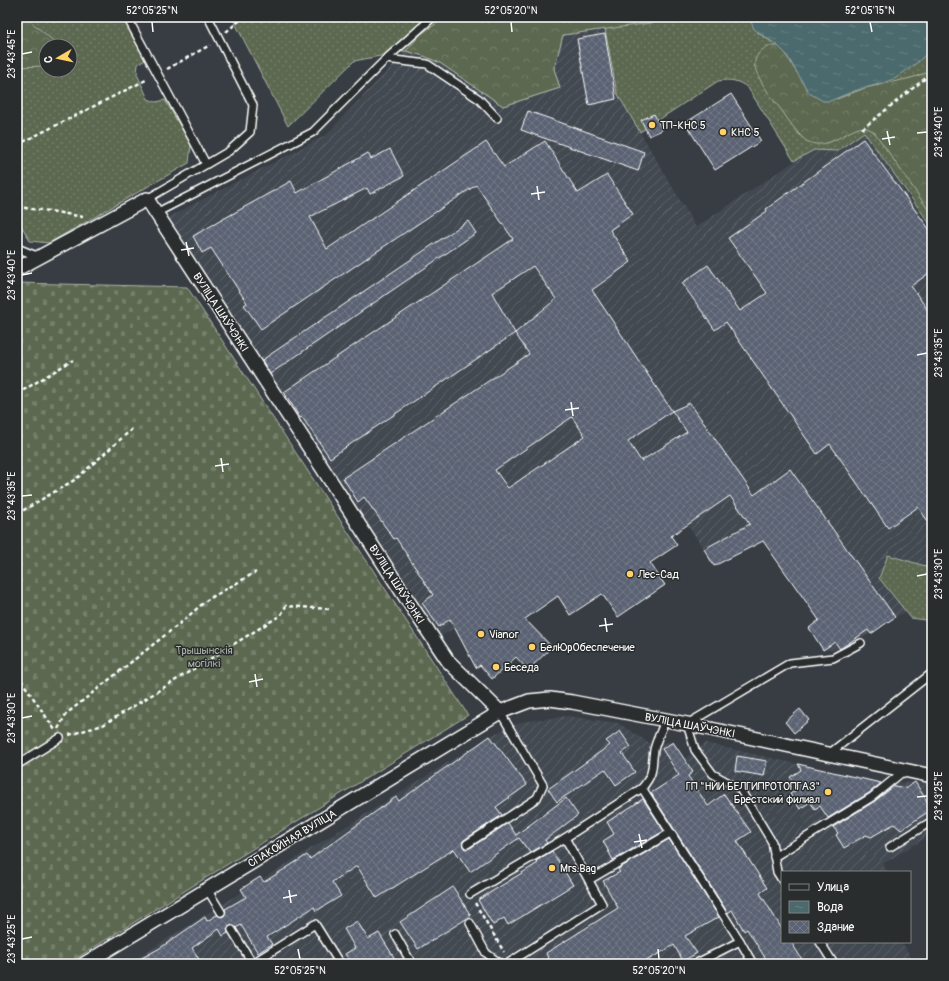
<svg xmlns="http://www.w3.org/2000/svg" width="949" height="981" viewBox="0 0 949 981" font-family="Pangolin,sans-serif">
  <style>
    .industrial { fill: url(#industrial-furrows) }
    .grass { fill: url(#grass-dots); stroke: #adb4a8; fill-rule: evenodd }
    .forest { fill: url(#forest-crowns); stroke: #adb4a8 }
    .cemetery { fill: url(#cemetery-stones); stroke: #adb4a8 }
    .water { fill: url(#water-ripples); stroke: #94a6a7 }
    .building { fill: url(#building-cross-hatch); stroke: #fff; fill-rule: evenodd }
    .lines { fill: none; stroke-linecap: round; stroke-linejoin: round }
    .service-casing { stroke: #fff; stroke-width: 10 }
    .minor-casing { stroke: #fff; stroke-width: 16 }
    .path { stroke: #fff; stroke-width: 2.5; stroke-dasharray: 4 3; stroke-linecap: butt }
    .service { stroke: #2a2d2e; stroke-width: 7 }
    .minor { stroke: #2a2d2e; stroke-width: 13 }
    .ticks { fill: none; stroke: #fff; stroke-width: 1.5 }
    .poi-dot { fill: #ffd166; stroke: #2a2d2e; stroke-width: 1.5 }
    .labels { text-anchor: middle; stroke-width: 3; stroke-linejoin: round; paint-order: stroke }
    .poi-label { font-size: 11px; fill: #fff; stroke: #2a2d2e; text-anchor: start }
    .street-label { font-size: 11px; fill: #fff; stroke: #2a2d2e }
    .park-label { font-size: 11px; fill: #adb4a8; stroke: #2a2d2e }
    .neatline { fill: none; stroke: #fff; stroke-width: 1.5 }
    .ticks-label { font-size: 10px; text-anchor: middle; fill: #fff }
  </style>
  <defs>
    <pattern id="industrial-furrows" width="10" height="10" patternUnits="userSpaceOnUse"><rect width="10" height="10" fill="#424851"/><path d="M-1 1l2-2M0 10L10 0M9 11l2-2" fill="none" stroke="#5e636b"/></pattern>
    <pattern id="grass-dots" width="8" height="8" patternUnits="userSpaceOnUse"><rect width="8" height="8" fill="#5b6850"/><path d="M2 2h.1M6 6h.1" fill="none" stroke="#747f6a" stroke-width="1.8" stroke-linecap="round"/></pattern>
    <pattern id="forest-crowns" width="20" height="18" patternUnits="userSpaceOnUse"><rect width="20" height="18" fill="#5b6850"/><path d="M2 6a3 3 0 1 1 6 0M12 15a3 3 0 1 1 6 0" fill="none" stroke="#747f6a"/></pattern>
    <pattern id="cemetery-stones" width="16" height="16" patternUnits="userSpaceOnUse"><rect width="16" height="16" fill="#5b6850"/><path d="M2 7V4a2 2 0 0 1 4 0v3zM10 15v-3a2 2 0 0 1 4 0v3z" fill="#747f6a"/></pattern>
    <pattern id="water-ripples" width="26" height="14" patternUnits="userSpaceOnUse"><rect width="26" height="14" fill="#4c6a6d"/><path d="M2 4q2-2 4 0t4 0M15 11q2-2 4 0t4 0" fill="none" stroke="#678083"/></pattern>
    <pattern id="building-cross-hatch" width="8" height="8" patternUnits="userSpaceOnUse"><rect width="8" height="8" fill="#5a6273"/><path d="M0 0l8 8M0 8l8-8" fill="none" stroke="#737a88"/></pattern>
  </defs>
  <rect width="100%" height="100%" fill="#383d43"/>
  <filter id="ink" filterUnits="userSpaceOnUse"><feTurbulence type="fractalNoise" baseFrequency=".025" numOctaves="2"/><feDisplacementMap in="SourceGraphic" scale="8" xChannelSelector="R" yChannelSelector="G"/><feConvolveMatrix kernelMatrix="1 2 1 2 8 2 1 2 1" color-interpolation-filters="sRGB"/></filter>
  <g filter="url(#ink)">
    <g class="industrial">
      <path d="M605,29L617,93L696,227L807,153L862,129L932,231V271L926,276L932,285V601L895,617L871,634L854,640L840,650H823L809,628L819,620L765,544L762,542L714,566L704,549L680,514L506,631L489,605L440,637L167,218L326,135L406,51L424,56L440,63L503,106L554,69L563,35Z"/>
      <path d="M568,716L618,723L651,744L673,742L684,759L706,743L876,782L932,783V834L883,864L888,872H782V942H902L915,964H127L490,736L509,727L525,721Z"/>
    </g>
    <g class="grass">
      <path d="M17,17H122L145,60L138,64L137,74L148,99L156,102L165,100L191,145L189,163L49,243L30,241L17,218ZM46,46H70V70H46Z"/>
      <path d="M232,17H750L758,33L778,46L918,62L932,48V227L864,132L837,151L814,150L794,161L748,88C738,80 730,79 718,81L640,132L617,93L605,29L563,35L554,69L560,88L503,106L440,63L424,56L406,51L354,61L288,126Z"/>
      <path d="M888,555L932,568V621L911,618L879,578Z"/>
    </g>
    <g class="forest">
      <path d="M17,17H25L56,43V46H46V66L17,67Z"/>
      <path d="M446,17H685L672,20L563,35L554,69L560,88L503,106L440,63L424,56L406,51L421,34Z"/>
      <path d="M768,46H778L786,54L797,73L837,99L865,88L911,78L932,71V215L875,133C872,131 870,129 867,128C855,123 836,146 816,144C813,144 808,142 805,140C796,132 789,121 782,111C773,99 763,87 757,73C751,60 758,52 768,46Z"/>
    </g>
    <path class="cemetery" d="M17,283L187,287L468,715L67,964H17Z"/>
    <path class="water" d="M749,17H932V48L918,62L896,78L883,83L854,91L830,101H823L809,93L786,54L778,46L754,29Z"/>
    <g class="building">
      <path d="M605,34L616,99L589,105L577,39Z"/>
      <path d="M731,94L761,141L715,170L685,123Z"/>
      <path d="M528,111L644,152L638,171L521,130Z"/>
      <path d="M654,114L662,130L649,136L641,120Z"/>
      <path d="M863,139L932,233V271L911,286L932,316V527L918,507L888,528L830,444L817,454L726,322L715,330L682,283L708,265L740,311L767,293L728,238L767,211L766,209Z"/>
      <path d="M545,141L578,193L607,175L633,214L610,230L631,262L592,290L672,411L690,403L754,495L790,469L895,617L871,634L868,630L840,649L835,642L823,650L809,628L819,620L763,541L714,566L704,549L750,524L730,496L671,536L677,545L650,563L665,585L618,617L602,594L570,615L558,596L525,619L552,647L528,670L516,657L492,679L480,665L476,668L450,619L439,627L422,603L433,595L396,538L394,539L364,497L358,502L343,478L529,354L515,333L330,458L302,417L300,418L284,392L513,239L476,185L261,329L244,305L247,303L211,248L202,253L193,236L291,181L297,193L368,153L371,159L390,149L404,176L370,194L367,188L310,217L327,249L486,142L504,167ZM533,266L556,299L515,333L492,293ZM672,411L687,432L641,461L628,441ZM572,417L585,436L508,488L495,470Z"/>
      <path d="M468,221L476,233L270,374L262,360Z"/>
      <path d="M800,709L809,720L794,733L785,722Z"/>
      <path d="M620,731L631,747L622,753L635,772L616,785L605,769L557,802L548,789L610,745L606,741Z"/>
      <path d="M490,736L527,785L496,807L502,815L464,840L462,842L463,846L465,849L470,848L508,823L516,835L566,798L578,815L545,840L547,843L530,853L519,838L470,872L454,849L377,898L357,866L332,882L341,896L316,911L314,907L267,937L272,944L258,953L241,925L236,928L231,925L227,928L228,933L223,936L219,929L192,948L202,964H131L160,948L205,917L207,921L217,915L221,917L224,916L226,912L225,909L246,897L241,889L260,877L264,882L307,855L310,859L396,797L399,801Z"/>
      <path d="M673,742L693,772L688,776L708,806L724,794L751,832L737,841L767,888L760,893L782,929V942H791L805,964H769L747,929L744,931L732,910L728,913L651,793L679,775L662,749Z"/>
      <path d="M737,756L767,761L764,776L735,771Z"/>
      <path d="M798,764L881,783L869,793L828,818L820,806L815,809L810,802L800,809L790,794L798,789L790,777L801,770Z"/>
      <path d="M915,782L932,809L901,830L894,824L871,837L866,835L844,848L836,835L838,833L833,827L875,801L894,786L906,788Z"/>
      <path d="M643,799L664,831L613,860L603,841L614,834L607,822Z"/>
      <path d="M669,839L719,917L685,936L697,953L683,961L674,945L641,964H550L546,953L618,908L603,881L620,872L618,869Z"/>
      <path d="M552,851L573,885L508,925L504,918L493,925L478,900L538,863L536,861Z"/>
      <path d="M453,887L471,916L418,949L400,922Z"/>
      <path d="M357,921L368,939L379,933L398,964H352L345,954L355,948L344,929Z"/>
    </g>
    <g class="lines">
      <g class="service-casing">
        <g id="service">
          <path d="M127,17L206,164"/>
          <path d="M386,59L433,17"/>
          <path d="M147,199L229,151L250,132L253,105L208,17"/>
          <path d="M156,213L313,132L386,59L427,64L479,99L497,118"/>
          <path d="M17,248L39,257"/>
          <path d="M830,753L932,673"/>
          <path d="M17,765L60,738"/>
          <path d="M642,788L740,941"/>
          <path d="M467,844L537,798L543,785L500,712"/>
          <path d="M890,847L932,821"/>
          <path d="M774,857L872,797L905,770"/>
          <path d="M589,880L670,833"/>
          <path d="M782,880L777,872L772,842L740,789L713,774L695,750L687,724L790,663L833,658L861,643"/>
          <path d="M207,889L221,912"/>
          <path d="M470,894L565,838"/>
          <path d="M470,923L486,953L501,964"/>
          <path d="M232,930L253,964"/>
          <path d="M395,934L412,964"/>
          <path d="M820,942L834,964"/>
          <path d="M253,963L315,924L340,964"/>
          <path d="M507,964L602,904L565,838L642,788C655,772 651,769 654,750C656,740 662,730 665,720"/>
          <path d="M695,964L740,941L753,964"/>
        </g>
      </g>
      <g class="minor-casing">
        <g id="minor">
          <path d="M17,269L147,199L323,469L406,598L448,661L500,712"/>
          <path d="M84,964L500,712L529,701L550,699L572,702L687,724L932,776"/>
        </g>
      </g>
      <g class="path">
        <path d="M226,32L239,21L246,17"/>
        <path d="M167,69L210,45"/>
        <path d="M862,129L932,73"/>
        <path d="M17,145L148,79"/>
        <path d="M17,207L50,211L83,217"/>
        <path d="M17,394L73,360"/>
        <path d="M17,514L76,479L132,429"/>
        <path d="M17,674L55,730"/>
        <path d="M58,729L66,714L179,624L207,600L256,572"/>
        <path d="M69,735L103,725L281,615L286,606L329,609"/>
        <path d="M475,903L504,952"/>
      </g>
      <use href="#service" class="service"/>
      <use href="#minor" class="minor"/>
    </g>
  </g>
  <path class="ticks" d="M152,22L153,32M511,22L512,32M870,22L872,32M22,54L32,52M887,131L890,145M917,133L927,132M882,139L895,137M537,186L539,200M531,194L545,192M186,242L189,256M181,250L194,248M22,275L32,273M917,355L927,353M571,402L573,416M565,410L579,408M221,458L223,472M215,466L229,464M22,496L32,495M917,576L927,574M605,618L607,632M599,626L613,624M255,674L257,687M249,682L263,679M22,718L32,716M917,797L927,796M639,834L642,848M634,842L647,840M289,890L291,903M283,898L297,895M22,939L32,937M298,949L300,959M658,949L659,959"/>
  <g class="poi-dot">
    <circle cx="652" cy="125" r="4"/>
    <circle cx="723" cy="132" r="4"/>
    <circle cx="630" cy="574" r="4"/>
    <circle cx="481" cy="634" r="4"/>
    <circle cx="532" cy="647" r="4"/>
    <circle cx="496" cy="667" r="4"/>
    <circle cx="828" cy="792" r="4"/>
    <circle cx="552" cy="868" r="4"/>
  </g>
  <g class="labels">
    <g class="poi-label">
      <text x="660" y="129">ТП-КНС 5</text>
      <text x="731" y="136">КНС 5</text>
      <text x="638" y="578">Лес-Сад</text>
      <text x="489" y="638">Vianor</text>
      <text x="540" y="651">БелЮрОбеспечение</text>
      <text x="504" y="671">Беседа</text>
      <text x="820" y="790" text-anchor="end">ГП "НИИ БЕЛГИПРОТОПГАЗ"<tspan x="820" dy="13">Брестский филиал</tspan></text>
      <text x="560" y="872">Mrs.Bag</text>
    </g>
    <g class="street-label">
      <text transform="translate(221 312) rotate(57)" y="4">ВУЛІЦА ШАЎЧЭНКІ</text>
      <text transform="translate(397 584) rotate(57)" y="4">ВУЛІЦА ШАЎЧЭНКІ</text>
      <text transform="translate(690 725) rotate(11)" y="4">ВУЛІЦА ШАЎЧЭНКІ</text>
      <text transform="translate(292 838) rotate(-31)" y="4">СПАКОЙНАЯ ВУЛІЦА</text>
    </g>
    <g class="park-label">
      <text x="204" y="654">Трышынскія<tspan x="204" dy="13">могілкі</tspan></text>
    </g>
  </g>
  <rect width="949" height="981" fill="none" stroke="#2a2d2e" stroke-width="44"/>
  <rect x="781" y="871" width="130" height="72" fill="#2a2d2e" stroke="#7f8182"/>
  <rect x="789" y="884" width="20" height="6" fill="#2a2d2e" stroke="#7f8182"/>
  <text x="817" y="891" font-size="12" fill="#ffffff">Улица</text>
  <rect x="789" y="901" width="20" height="12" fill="url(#water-ripples)" stroke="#7f8182"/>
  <text x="817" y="911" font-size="12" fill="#ffffff">Вода</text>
  <rect x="789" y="921" width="20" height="12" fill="url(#building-cross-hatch)" stroke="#7f8182"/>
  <text x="817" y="931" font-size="12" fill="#ffffff">Здание</text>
  <g transform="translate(58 58) rotate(261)"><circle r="19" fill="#2a2d2e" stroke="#7f8182"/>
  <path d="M0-3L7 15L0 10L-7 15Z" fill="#ffd166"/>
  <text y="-6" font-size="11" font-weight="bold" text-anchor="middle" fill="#ffffff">С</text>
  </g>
  <rect x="22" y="22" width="905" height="937" class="neatline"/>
  <g class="ticks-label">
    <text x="152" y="14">52°05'25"N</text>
    <text x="511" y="14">52°05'20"N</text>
    <text x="870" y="14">52°05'15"N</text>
    <text transform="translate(11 54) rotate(-90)" y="4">23°43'45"E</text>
    <text transform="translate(938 132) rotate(-90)" y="4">23°43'40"E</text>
    <text transform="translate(11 275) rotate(-90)" y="4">23°43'40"E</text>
    <text transform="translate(938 353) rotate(-90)" y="4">23°43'35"E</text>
    <text transform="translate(11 496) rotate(-90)" y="4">23°43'35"E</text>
    <text transform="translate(938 574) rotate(-90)" y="4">23°43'30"E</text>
    <text transform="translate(11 718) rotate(-90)" y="4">23°43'30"E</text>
    <text transform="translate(938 796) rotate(-90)" y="4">23°43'25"E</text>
    <text transform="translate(11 939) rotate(-90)" y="4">23°43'25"E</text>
    <text x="300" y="974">52°05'25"N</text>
    <text x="659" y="974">52°05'20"N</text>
  </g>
</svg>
